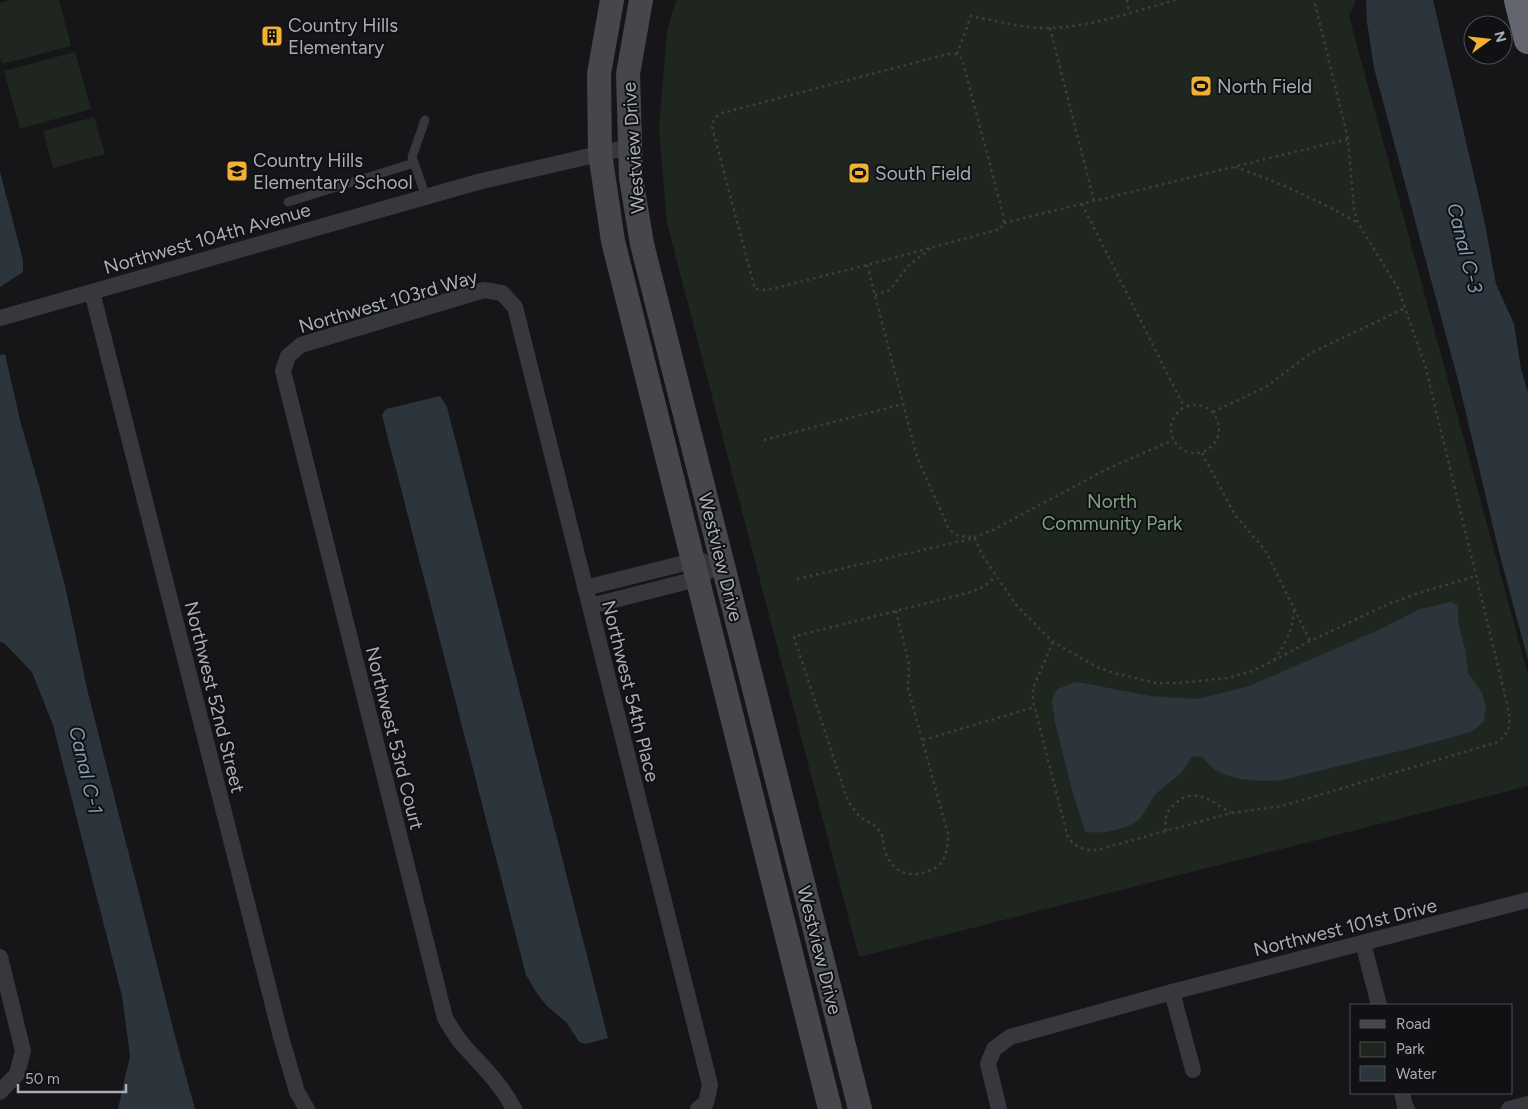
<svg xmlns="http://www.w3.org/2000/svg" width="1528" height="1109" viewBox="0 0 1528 1109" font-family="Figtree,sans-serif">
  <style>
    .green { fill: #1e261f }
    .water { fill: #2c353c }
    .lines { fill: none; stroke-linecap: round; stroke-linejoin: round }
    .path { stroke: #3d3f44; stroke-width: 2.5; stroke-dasharray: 2.5 4; stroke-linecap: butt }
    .lane { stroke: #37383d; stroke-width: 9 }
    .street { stroke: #37383d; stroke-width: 16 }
    .secondary { stroke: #45474d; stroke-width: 24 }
    .highway { stroke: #63666e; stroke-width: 28 }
    .labels { text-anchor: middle; stroke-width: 4; stroke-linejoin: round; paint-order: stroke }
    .poi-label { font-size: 19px; fill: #a8adb8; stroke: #111113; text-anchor: start }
    .street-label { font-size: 19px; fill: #a8adb8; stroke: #111113 }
    .park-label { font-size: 19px; fill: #7fa381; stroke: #111113 }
    .water-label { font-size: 20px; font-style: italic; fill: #7f9bb3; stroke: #111113 }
  </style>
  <rect width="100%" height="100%" fill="#161618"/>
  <g class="green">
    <path d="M12,0H59L71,46L2,64L0,58V3Z"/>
    <path d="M676,0H1356L1349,16L1528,675V786L859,957L763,592L667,223L659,130L667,31Z"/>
    <path d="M75,52L91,109L20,129L4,71Z"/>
    <path d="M94,117L105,154L53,168L43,131Z"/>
  </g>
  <g class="water">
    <path d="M1366,0H1433L1484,219L1496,284L1514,324L1521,369L1528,393V660L1499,552L1459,384L1374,68L1367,22Z"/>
    <path d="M0,172L23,260V272L0,287Z"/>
    <path d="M5,354L20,420L39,486L65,586L88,693L175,1036L195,1109H118L130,1056L122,996L53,725L32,672L5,644L0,641V355Z"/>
    <path d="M440,396L447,407L608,1038L586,1044L579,1042L567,1023L547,1006L536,992L526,975L382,415L386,409Z"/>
    <path d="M1451,602L1458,605V623L1465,649L1468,673L1482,693L1486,708L1484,721L1474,730L1467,733L1416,747L1282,780C1261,782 1234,781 1215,770C1209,766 1206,760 1201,756L1192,757C1188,763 1184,770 1179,775C1171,782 1161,788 1155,795C1149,802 1146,812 1140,818C1130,829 1098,836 1085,831L1072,790L1055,722L1052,702L1054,694L1058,689L1072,683L1078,682L1150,696L1197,699L1249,686L1381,629L1420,609Z"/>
  </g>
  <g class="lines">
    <g class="path">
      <path d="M1127,0L1129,12"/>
      <path d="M1050,28L1094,201"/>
      <path d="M948,54H957L962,59L1003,214L1004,223L1000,229L867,265L767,290L755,289L712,127C713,119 716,116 722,113Z"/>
      <path d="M957,54L971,16C998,21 1025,29 1052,28C1094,26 1135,11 1176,0"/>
      <path d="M1235,167C1278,182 1318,200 1358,223"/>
      <path d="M1082,204L1184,407"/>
      <path d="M1004,223L1348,139"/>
      <path d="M867,265L917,457L948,527C956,538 962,536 974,537L983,556L1016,605L1053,642L1097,667L1114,673L1156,683H1178L1199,681L1227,678L1250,672L1273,661L1310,641L1391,603L1419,593L1476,576"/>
      <path d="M875,295L890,290L908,266L930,249"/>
      <circle cx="1195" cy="429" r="24"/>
      <path d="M1213,412L1266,387L1311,353L1405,308"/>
      <path d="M764,440L903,404"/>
      <path d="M1202,453L1235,515L1265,550L1310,641"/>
      <path d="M797,579L966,540L991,531L1105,470L1173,440"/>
      <path d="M896,611L909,664L908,688L948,834C948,849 946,864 931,870C911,879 892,873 885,851C882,843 885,836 878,829C874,824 867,822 862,818C854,812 850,804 846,796L794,637L804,634L971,592L983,587L996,577"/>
      <path d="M1053,642L1033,688V701L1068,838C1077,848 1084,850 1097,850L1231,813L1282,806L1498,742C1510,731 1510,728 1509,712L1425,365L1398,288L1358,223L1354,210L1348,139L1314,0"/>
      <path d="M1274,660C1285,644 1293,630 1294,610"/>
      <path d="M923,740L1035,707"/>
      <path d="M1166,831C1165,816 1165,812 1176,803C1195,786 1213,802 1231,813"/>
    </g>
    <g class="lane">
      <path d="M425,120L412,157L426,197"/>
      <path d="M288,202L414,163"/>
    </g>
    <g class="street">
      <path d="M92,292L281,1037L297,1092L307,1109"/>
      <path d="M0,318L478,182L629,147"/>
      <path d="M585,588L693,561H702"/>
      <path d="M590,606L697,579L722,562"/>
      <path d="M1363,943L1379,1005"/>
      <path d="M0,957L23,1051L17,1074L0,1092"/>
      <path d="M1172,992L1193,1070"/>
      <path d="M1402,1093L1405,1106L1407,1109"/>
      <path d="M514,1109C501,1084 484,1068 465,1047C457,1039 451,1028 445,1018L283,371L288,356L301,345L484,290L502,293L515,307L710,1085L706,1103L698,1109"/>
      <path d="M999,1109L988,1064L994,1049L1010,1037L1172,992L1528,900"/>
      <path d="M1509,1109L1528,1104"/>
    </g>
    <g class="secondary">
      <path d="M612,0L599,74L600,153L613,241L830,1109"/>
      <path d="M641,0L628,74L631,178L642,244L860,1109"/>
    </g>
    <path class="highway" d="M1518,0L1528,40"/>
  </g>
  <defs>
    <g id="building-square" transform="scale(1.125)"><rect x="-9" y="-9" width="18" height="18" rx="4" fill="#f2b134" stroke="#111113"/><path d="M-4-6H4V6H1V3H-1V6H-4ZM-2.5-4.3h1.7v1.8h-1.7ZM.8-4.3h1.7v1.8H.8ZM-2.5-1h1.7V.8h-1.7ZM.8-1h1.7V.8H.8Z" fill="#111"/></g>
    <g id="stadium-square" transform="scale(1.125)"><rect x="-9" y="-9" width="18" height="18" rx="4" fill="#f2b134" stroke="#111113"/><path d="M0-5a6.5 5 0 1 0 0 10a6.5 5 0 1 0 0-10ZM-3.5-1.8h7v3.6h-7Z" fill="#111"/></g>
    <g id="school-square" transform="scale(1.125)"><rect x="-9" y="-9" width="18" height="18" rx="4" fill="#f2b134" stroke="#111113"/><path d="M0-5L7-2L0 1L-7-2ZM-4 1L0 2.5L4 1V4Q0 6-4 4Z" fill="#111"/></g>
  </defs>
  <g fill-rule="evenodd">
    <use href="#building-square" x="272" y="36"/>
    <use href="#stadium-square" x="1201" y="86"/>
    <use href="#school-square" x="237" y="171"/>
    <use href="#stadium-square" x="859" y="173"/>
  </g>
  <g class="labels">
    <g class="poi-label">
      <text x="288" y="32">Country Hills<tspan x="288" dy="22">Elementary</tspan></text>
      <text x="1217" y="93">North Field</text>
      <text x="253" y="167">Country Hills<tspan x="253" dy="22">Elementary School</tspan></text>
      <text x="875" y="180">South Field</text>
    </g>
    <g class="street-label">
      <text transform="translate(633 148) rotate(-94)" y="7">Westview Drive</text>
      <text transform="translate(207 238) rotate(-16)" y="7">Northwest 104th Avenue</text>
      <text transform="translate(388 301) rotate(-16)" y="7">Northwest 103rd Way</text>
      <text transform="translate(721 557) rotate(76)" y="7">Westview Drive</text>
      <text transform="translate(631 691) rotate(76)" y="7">Northwest 54th Place</text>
      <text transform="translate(215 697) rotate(76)" y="7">Northwest 52nd Street</text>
      <text transform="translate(395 738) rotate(76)" y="7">Northwest 53rd Court</text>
      <text transform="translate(1345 927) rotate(-14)" y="7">Northwest 101st Drive</text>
      <text transform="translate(820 950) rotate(76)" y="7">Westview Drive</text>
    </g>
    <g class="park-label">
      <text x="1112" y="508">North<tspan x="1112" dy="22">Community Park</tspan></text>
    </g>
    <g class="water-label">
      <text transform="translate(1465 248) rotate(76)" y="7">Canal C-3</text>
      <text transform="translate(86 770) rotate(77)" y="7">Canal C-1</text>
    </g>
  </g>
  <rect x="1350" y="1004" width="162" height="90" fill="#111113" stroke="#4d4f55"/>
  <rect x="1360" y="1020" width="25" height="8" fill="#45474d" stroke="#4d4f55"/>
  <text x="1396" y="1029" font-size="15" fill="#a8adb8">Road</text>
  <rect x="1360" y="1042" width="25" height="15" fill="#1e261f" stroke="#4d4f55"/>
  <text x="1396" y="1054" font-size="15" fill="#a8adb8">Park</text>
  <rect x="1360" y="1066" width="25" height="15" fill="#2c353c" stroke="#4d4f55"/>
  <text x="1396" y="1079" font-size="15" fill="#a8adb8">Water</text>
  <g transform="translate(1488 40) rotate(75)"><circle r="24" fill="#111113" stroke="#4d4f55"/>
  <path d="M0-4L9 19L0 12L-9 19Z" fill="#f2b134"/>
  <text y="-8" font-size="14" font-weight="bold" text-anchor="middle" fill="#a8adb8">N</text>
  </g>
  <path d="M18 1084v8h108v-8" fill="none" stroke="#a8adb8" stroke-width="2.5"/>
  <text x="25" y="1084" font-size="15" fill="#a8adb8" stroke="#111113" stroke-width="4" paint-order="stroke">50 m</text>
</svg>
